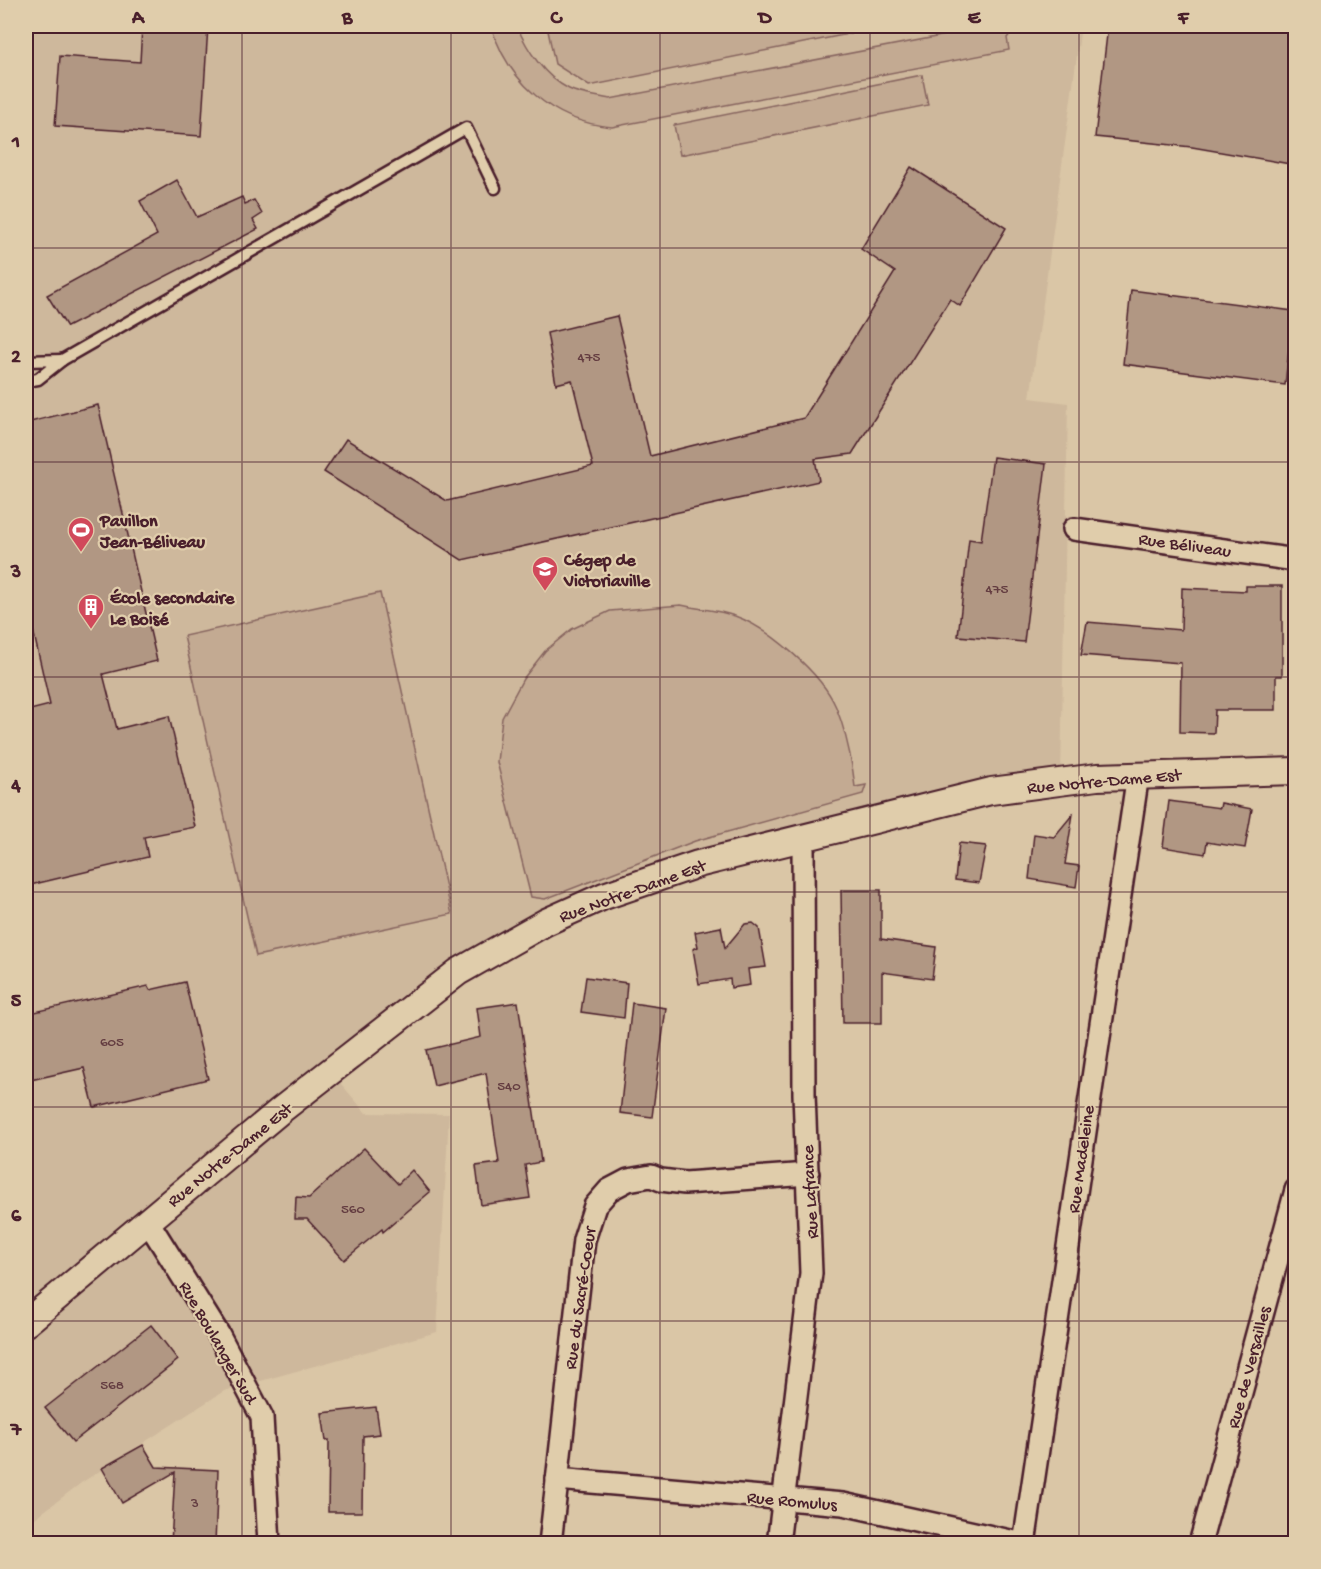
<svg xmlns="http://www.w3.org/2000/svg" width="1321" height="1569" viewBox="0 0 1321 1569" font-family="'Gochi Hand',sans-serif">
  <style>
    .built { fill: #ceb89c }
    .green { fill: #c3aa92; stroke: #86645e; stroke-width: 1.5 }
    .building { fill: #b19783; stroke: #4a1f2b; stroke-width: 1.5 }
    .lines { fill: none; stroke-linecap: round; stroke-linejoin: round }
    .service-casing { stroke: #4a1f2b; stroke-width: 15 }
    .minor-casing { stroke: #4a1f2b; stroke-width: 26 }
    .tertiary-casing { stroke: #4a1f2b; stroke-width: 30 }
    .service { stroke: #e0cdab; stroke-width: 10 }
    .minor { stroke: #e0cdab; stroke-width: 21 }
    .tertiary { stroke: #e0cdab; stroke-width: 26 }
    .grid { fill: none; stroke: #4a1f2b; stroke-width: 1.5; stroke-opacity: 0.55 }
    .labels { text-anchor: middle; stroke-width: 4.5; stroke-linejoin: round; paint-order: stroke }
    .number-label { font-size: 15px; fill: #643d41 }
    .poi-label { font-size: 18px; font-weight: bold; fill: #4a1f2b; stroke: #e0cdab; text-anchor: start }
    .street-label { font-size: 18px; fill: #4a1f2b; stroke: #e0cdab }
    .neatline { fill: none; stroke: #4a1f2b; stroke-width: 2 }
    .grid-label { font-size: 20px; text-anchor: middle; font-weight: bold; fill: #4a1f2b }
  </style>
  <rect width="100%" height="100%" fill="#dac6a6"/>
  <filter id="ink" filterUnits="userSpaceOnUse"><feTurbulence type="fractalNoise" baseFrequency=".0167" numOctaves="2"/><feDisplacementMap in="SourceGraphic" scale="12" xChannelSelector="R" yChannelSelector="G"/><feConvolveMatrix kernelMatrix="1 2 1 2 8 2 1 2 1" color-interpolation-filters="sRGB"/></filter>
  <g filter="url(#ink)">
    <path class="built" d="M26,26H1081L1030,398L1068,403L1061,780L991,791L548,921L330,1071L366,1113L449,1114L437,1332L224,1391L81,1483L26,1525Z"/>
    <g class="green">
      <path d="M491,26H517C527,50 545,77 569,89C581,95 598,96 610,99L967,31L974,26H1016L1007,38L1009,50L612,127C552,122 508,81 491,26Z"/>
      <path d="M547,26H888L589,86L555,64Z"/>
      <path d="M922,75L928,105L680,155L674,125Z"/>
      <path d="M380,593L452,914L256,956L184,636Z"/>
      <path d="M681,605C698,609 718,610 735,616C769,628 822,674 836,707C846,732 852,761 855,787L866,785L863,794L695,841L545,899L531,897L497,762L502,718L523,679L545,651L572,629L610,611Z"/>
    </g>
    <g class="building">
      <path d="M142,26H208L201,136L55,126L60,56L140,62Z"/>
      <path d="M1108,26H1296V165L1192,147L1095,137Z"/>
      <path d="M911,167L1006,228L960,306L950,299L852,454L815,459L819,481L462,560L324,472L346,439L447,501L593,466L572,380L556,384L547,333L617,316L650,456L804,418L895,272L861,249Z"/>
      <path d="M177,180L197,217L242,197L245,204L254,200L262,214L253,220L258,229L67,327L47,295L157,235L140,201Z"/>
      <path d="M1131,290L1293,311L1285,385L1123,364Z"/>
      <path d="M98,405L157,661L103,674L117,729L169,716L195,827L144,837L148,857L26,886V711L50,705L26,599V423Z"/>
      <path d="M993,457L1046,464L1024,642L958,636L969,539L981,541Z"/>
      <path d="M1246,586H1282V676H1276V710H1215L1214,733L1180,732L1181,663L1081,655L1087,622L1181,630L1182,588L1246,591Z"/>
      <path d="M1169,801L1220,808L1221,803L1252,809L1245,848L1207,842L1205,854L1163,847Z"/>
      <path d="M1073,814L1065,864L1079,866L1076,887L1029,879L1034,834L1054,837Z"/>
      <path d="M959,843L986,846L979,883L955,880Z"/>
      <path d="M841,890H881V939L936,947L932,979L882,972V1023H843Z"/>
      <path d="M753,923L759,928L766,967L748,969L750,985L731,988L730,979L699,984L693,949L698,947L695,932L721,927L725,948L745,924Z"/>
      <path d="M586,977L627,983L624,1018L581,1012Z"/>
      <path d="M185,982L208,1079L94,1107L84,1068L26,1081V1014L148,986L150,990Z"/>
      <path d="M518,1002L541,1162L525,1165L530,1198L481,1205L476,1166L499,1163L486,1073L434,1086L426,1050L481,1037L477,1008Z"/>
      <path d="M632,1003L666,1008L652,1117L620,1113Z"/>
      <path d="M364,1148L398,1184L412,1170L430,1192L383,1232L382,1229L344,1260L307,1219H295L296,1197L309,1198Z"/>
      <path d="M151,1325L178,1360L73,1442L45,1408Z"/>
      <path d="M376,1407L380,1434L363,1436L362,1512H328L329,1440L326,1441L322,1413Z"/>
      <path d="M143,1445L156,1467L218,1470L215,1544H171L175,1472L122,1503L102,1468Z"/>
    </g>
    <g class="lines">
      <g class="service-casing">
        <g id="service">
          <path d="M26,361L62,360"/>
          <path d="M26,381L38,379L62,360L466,128L495,188"/>
        </g>
      </g>
      <g class="minor-casing">
        <g id="minor">
          <path d="M1074,529L1296,560"/>
          <path d="M147,1220L219,1335L262,1417L269,1544"/>
          <path d="M557,1479L843,1504L1024,1544L1138,774"/>
          <path d="M550,1544L584,1240L595,1206L609,1190L628,1180L651,1176L661,1180L685,1183L808,1174"/>
          <path d="M778,1544L811,1273L804,1094L803,838"/>
          <path d="M1200,1544L1296,1190"/>
        </g>
      </g>
      <g class="tertiary-casing">
        <path id="tertiary" d="M26,1323L281,1110L458,972L546,922L604,896L698,864L991,791L1097,777L1296,771"/>
      </g>
      <use href="#service" class="service"/>
      <use href="#minor" class="minor"/>
      <use href="#tertiary" class="tertiary"/>
    </g>
  </g>
  <path class="grid" d="M242,26V1544M451,26V1544M660,26V1544M870,26V1544M1079,26V1544M26,248H1296M26,462H1296M26,677H1296M26,892H1296M26,1107H1296M26,1321H1296"/>
  <defs>
    <g id="stadium-pin" transform="scale(1.35)"><path d="M0 17L-7.5 6A9.5 9.5 0 1 1 7.5 6Z" fill="#d1495b" stroke="#e0cdab"/><path d="M0-5a6.5 5 0 1 0 0 10a6.5 5 0 1 0 0-10ZM-3.5-1.8h7v3.6h-7Z" fill="#fff"/></g>
    <g id="university-pin" transform="scale(1.35)"><path d="M0 17L-7.5 6A9.5 9.5 0 1 1 7.5 6Z" fill="#d1495b" stroke="#e0cdab"/><path d="M0-5L7-2L0 1L-7-2ZM-4 1L0 2.5L4 1V4Q0 6-4 4Z" fill="#fff"/></g>
    <g id="building-pin" transform="scale(1.35)"><path d="M0 17L-7.5 6A9.5 9.5 0 1 1 7.5 6Z" fill="#d1495b" stroke="#e0cdab"/><path d="M-4-6H4V6H1V3H-1V6H-4ZM-2.5-4.3h1.7v1.8h-1.7ZM.8-4.3h1.7v1.8H.8ZM-2.5-1h1.7V.8h-1.7ZM.8-1h1.7V.8H.8Z" fill="#fff"/></g>
  </defs>
  <g fill-rule="evenodd">
    <use href="#stadium-pin" x="81" y="530"/>
    <use href="#university-pin" x="545" y="569"/>
    <use href="#building-pin" x="91" y="607"/>
  </g>
  <g class="labels">
    <g class="number-label">
      <text x="589" y="361">475</text>
      <text x="997" y="593">475</text>
      <text x="112" y="1046">605</text>
      <text x="509" y="1090">540</text>
      <text x="353" y="1213">560</text>
      <text x="112" y="1389">568</text>
      <text x="195" y="1507">3</text>
    </g>
    <g class="poi-label">
      <text x="100" y="526">Pavillon<tspan x="100" dy="21">Jean-Béliveau</tspan></text>
      <text x="564" y="565">Cégep de<tspan x="564" dy="21">Victoriaville</tspan></text>
      <text x="110" y="603">École secondaire<tspan x="110" dy="21">Le Boisé</tspan></text>
    </g>
    <g class="street-label">
      <text transform="translate(1185 544) rotate(8)" y="6">Rue Béliveau</text>
      <text transform="translate(1104 780) rotate(-5)" y="6">Rue Notre-Dame Est</text>
      <text transform="translate(632 890) rotate(-20)" y="6">Rue Notre-Dame Est</text>
      <text transform="translate(229 1154) rotate(-39)" y="6">Rue Notre-Dame Est</text>
      <text transform="translate(1080 1159) rotate(-82)" y="6">Rue Madeleine</text>
      <text transform="translate(809 1192) rotate(-93)" y="6">Rue Lafrance</text>
      <text transform="translate(579 1298) rotate(-82)" y="6">Rue du Sacré-Coeur</text>
      <text transform="translate(219 1342) rotate(60)" y="6">Rue Boulanger Sud</text>
      <text transform="translate(1248 1367) rotate(-75)" y="6">Rue de Versailles</text>
      <text transform="translate(792 1500) rotate(5)" y="6">Rue Romulus</text>
    </g>
  </g>
  <rect width="1321" height="1569" fill="none" stroke="#e0cdab" stroke-width="66"/>
  <rect x="33" y="33" width="1255" height="1503" class="neatline"/>
  <g class="grid-label">
    <text x="138" y="23">A</text>
    <text x="347" y="23">B</text>
    <text x="556" y="23">C</text>
    <text x="765" y="23">D</text>
    <text x="974" y="23">E</text>
    <text x="1183" y="23">F</text>
    <text x="16" y="147">1</text>
    <text x="16" y="362">2</text>
    <text x="16" y="577">3</text>
    <text x="16" y="791">4</text>
    <text x="16" y="1006">5</text>
    <text x="16" y="1221">6</text>
    <text x="16" y="1435">7</text>
  </g>
</svg>
